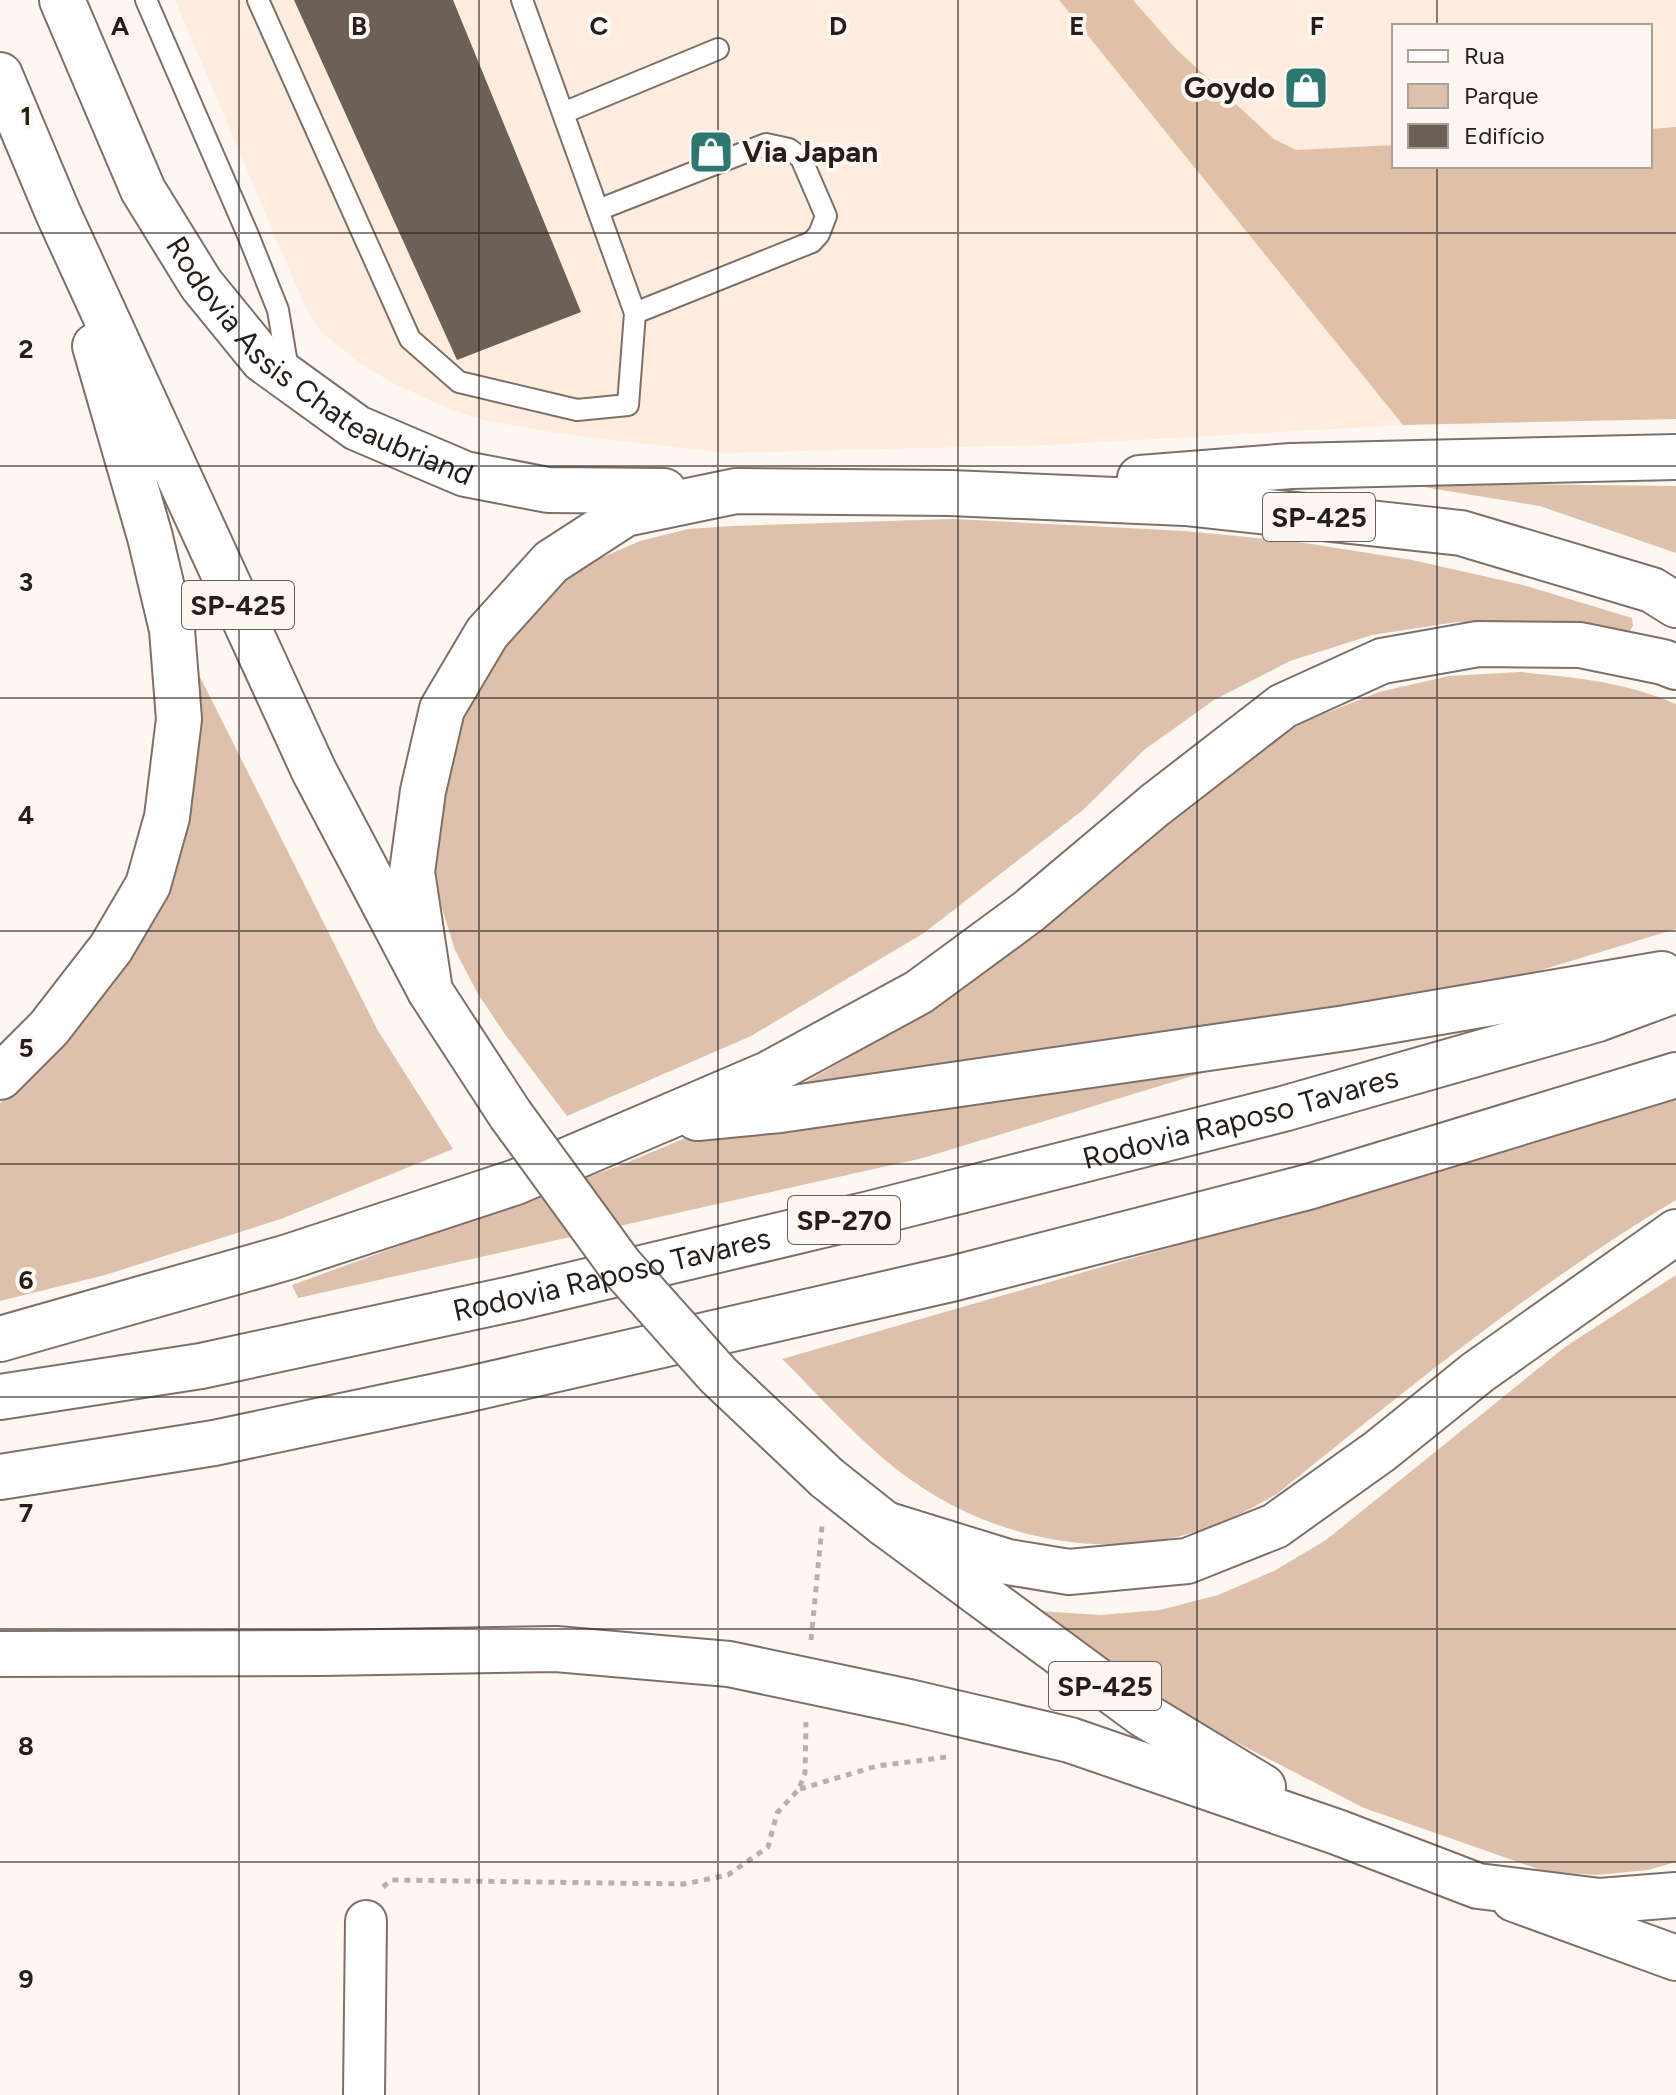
<svg xmlns="http://www.w3.org/2000/svg" width="1676" height="2095" viewBox="0 0 1676 2095" font-family="Figtree,sans-serif">
  <style>
    .built { fill: #feecdf }
    .green { fill: #dec1ac }
    .forest { fill: #e1c0a8 }
    .building { fill: #6d6056 }
    .lines { fill: none; stroke-linecap: round; stroke-linejoin: round }
    .service-casing { stroke: #7e7066; stroke-width: 24 }
    .minor-casing { stroke: #7e7066; stroke-width: 44 }
    .tertiary-casing { stroke: #7e7066; stroke-width: 48 }
    .motorway-casing { stroke: #7e7066; stroke-width: 48 }
    .path { stroke: #b7b1ac; stroke-width: 5; stroke-dasharray: 6 6; stroke-linecap: butt }
    .service { stroke: #fff; stroke-width: 20 }
    .minor { stroke: #fff; stroke-width: 40 }
    .tertiary { stroke: #fff; stroke-width: 44 }
    .motorway { stroke: #fff; stroke-width: 44 }
    .motorway-bridge-casing { stroke: #7e7066; stroke-width: 48; stroke-linecap: butt }
    .motorway-bridge { stroke: #fff; stroke-width: 44 }
    .grid { fill: none; stroke: #251f1b; stroke-width: 2; stroke-opacity: 0.55 }
    .labels { text-anchor: middle; stroke-width: 8; stroke-linejoin: round; paint-order: stroke }
    .shield { fill: #fdf7f2; stroke: #66605c; stroke-width: 2 }
    .shield-label { font-size: 28px; font-weight: bold; fill: #251f1b }
    .poi-label { font-size: 30px; font-weight: bold; fill: #251f1b; stroke: #fdf7f2; text-anchor: end }
    .street-label { font-size: 30px; fill: #251f1b; stroke: #fdf7f2 }
    .grid-label { font-size: 26px; text-anchor: middle; font-weight: bold; fill: #251f1b; stroke: #fdf7f2; stroke-width: 8; stroke-linejoin: round; paint-order: stroke }
  </style>
  <rect width="100%" height="100%" fill="#fdf7f2"/>
  <g class="built">
    <path d="M175,0H1059L1403,425L1049,445L725,453L563,434L483,420L444,407L389,381L361,364L321,332L304,304Z"/>
    <path d="M1133,0H1676V127L1650,129V26H1394V145L1296,150L1274,139L1176,49Z"/>
  </g>
  <g class="green">
    <path d="M1399,483L1676,486V553L1540,506Z"/>
    <path d="M953,519L1185,531L1299,542L1412,560L1523,585L1632,618L1633,626L1626,637L1542,623L1457,622L1372,635L1290,661L1214,700L1144,750L1083,810L924,933L751,1036L567,1116L507,1037L478,994L455,950L440,902L432,852L442,753L483,662L551,588L594,561L640,541L688,529L732,526Z"/>
    <path d="M195,667L377,1029L453,1149L281,1219L105,1275L0,1301V1103L72,1034L122,972L160,902Z"/>
    <path d="M1520,672C1573,677 1627,682 1676,704V929L923,1158L298,1298L292,1285L621,1165L769,1103L909,1023L1039,927L1235,764L1304,722L1379,692L1449,676Z"/>
    <path d="M1676,1092V1200C1534,1285 1406,1390 1277,1494C1251,1509 1225,1523 1195,1532C1099,1561 991,1537 911,1480C864,1447 823,1399 782,1359L1494,1154Z"/>
    <path d="M1676,1275V1862L1648,1870L1596,1875L1544,1871L1364,1808L1195,1721L1039,1611L1100,1615L1160,1610L1218,1595L1274,1571L1326,1540L1565,1347Z"/>
  </g>
  <path class="forest" d="M1059,0H1133L1176,49L1274,139L1296,150L1394,145V166H1650V129L1676,127V419L1403,425Z"/>
  <path class="building" d="M294,0H453L581,312L457,360Z"/>
  <g class="lines">
    <g class="service-casing">
      <g id="service">
        <path d="M146,0L248,235L278,310L289,376"/>
        <path d="M258,0L410,339L459,382L577,410L628,405L635,313L522,0"/>
        <path d="M563,113L718,49"/>
        <path d="M598,210L766,144L789,149L801,158L826,216L819,234L812,242L635,313"/>
      </g>
    </g>
    <g class="minor-casing">
      <path id="minor" d="M364,2095L366,1921"/>
    </g>
    <g class="tertiary-casing">
      <path id="tertiary" d="M1514,1899L1676,1958"/>
    </g>
    <g class="motorway-casing">
      <g id="motorway">
        <path id="s1" d="M62,0L143,190L201,284L263,360L357,428L465,474L548,490L664,491"/>
        <path d="M0,75L58,213L314,771L430,991L510,1114"/>
        <path d="M1140,478L1291,466L1676,457"/>
        <path d="M430,991L412,872L423,791L442,709L487,633L551,562L625,514L736,491L950,493L1185,503L1461,533L1652,590L1676,605"/>
        <path d="M0,1077L49,1028L111,948L148,885L167,817L179,719L172,630L150,537L95,346"/>
        <path d="M697,1118L780,1110L1346,1028L1662,974"/>
        <path d="M0,1339L288,1257L516,1182L768,1074L919,992L1029,911L1155,805L1283,706L1382,661L1478,644L1580,645L1663,662L1676,667"/>
        <path id="s2" d="M0,1397L201,1366L516,1298L869,1214L1283,1109L1598,1019L1676,990"/>
        <path d="M0,1477L214,1443L465,1390L955,1278L1308,1187L1676,1075"/>
        <path d="M827,1478L885,1524L1144,1715L1263,1787"/>
        <path d="M885,1524L1008,1562L1069,1572L1187,1561L1275,1526L1380,1451L1478,1372L1676,1232"/>
        <path d="M0,1654L322,1653L556,1649L729,1664L909,1702L1070,1740L1337,1832L1478,1886L1600,1901L1676,1895"/>
      </g>
    </g>
    <g class="path">
      <path d="M811,1640L822,1526"/>
      <path d="M800,1789L877,1766L947,1757"/>
      <path d="M383,1887L391,1880L684,1884L728,1875L768,1847L777,1813L799,1789L805,1773L806,1722"/>
    </g>
    <use href="#service" class="service"/>
    <use href="#minor" class="minor"/>
    <use href="#tertiary" class="tertiary"/>
    <use href="#motorway" class="motorway"/>
    <g class="motorway-bridge-casing">
      <path id="motorway-bridge" d="M510,1114L620,1265L718,1375L827,1478"/>
    </g>
    <use href="#motorway-bridge" class="motorway-bridge"/>
  </g>
  <path class="grid" d="M239,0V2095M479,0V2095M718,0V2095M958,0V2095M1197,0V2095M1437,0V26M1437,166V2095M0,233H1676M0,466H1676M0,698H1676M0,931H1676M0,1164H1676M0,1397H1676M0,1629H1676M0,1862H1676"/>
  <defs>
    <g id="shop-square" transform="scale(2.3)"><rect x="-9" y="-9" width="18" height="18" rx="4" fill="#2e7670" stroke="#fdf7f2"/><path d="M-5-2.5h2.3a2.7 3.5 0 0 1 5.4 0H5L5.5 6h-11ZM-1.5-2.5h3a1.5 2.3 0 0 0-3 0Z" fill="#fff"/></g>
  </defs>
  <g fill-rule="evenodd">
    <use href="#shop-square" x="1306" y="88"/>
    <use href="#shop-square" x="711" y="152"/>
  </g>
  <g class="labels">
    <g class="shield">
      <rect x="1263" y="493" width="112" height="48" rx="6"/>
      <rect x="182" y="581" width="112" height="48" rx="6"/>
      <rect x="788" y="1196" width="112" height="48" rx="6"/>
      <rect x="1049" y="1662" width="112" height="48" rx="6"/>
    </g>
    <g class="shield-label">
      <text x="1319" y="527">SP-425</text>
      <text x="238" y="615">SP-425</text>
      <text x="844" y="1230">SP-270</text>
      <text x="1105" y="1696">SP-425</text>
    </g>
    <g class="poi-label">
      <text x="1275" y="98">Goydo</text>
      <text x="742" y="162" text-anchor="start">Via Japan</text>
    </g>
    <g class="street-label">
      <text dy="10" stroke="none"><textPath href="#s1" startOffset="460">Rodovia Assis Chateaubriand</textPath></text>
      <text dy="10" stroke="none"><textPath href="#s2" startOffset="1272">Rodovia Raposo Tavares</textPath></text>
      <text dy="10" stroke="none"><textPath href="#s2" startOffset="624">Rodovia Raposo Tavares</textPath></text>
    </g>
  </g>
  <g class="grid-label">
    <text x="120" y="35">A</text>
    <text x="359" y="35">B</text>
    <text x="599" y="35">C</text>
    <text x="838" y="35">D</text>
    <text x="1077" y="35">E</text>
    <text x="1317" y="35">F</text>
    <text x="26" y="125">1</text>
    <text x="26" y="358">2</text>
    <text x="26" y="591">3</text>
    <text x="26" y="824">4</text>
    <text x="26" y="1057">5</text>
    <text x="26" y="1289">6</text>
    <text x="26" y="1522">7</text>
    <text x="26" y="1755">8</text>
    <text x="26" y="1988">9</text>
  </g>
  <rect x="1392" y="24" width="260" height="144" fill="#fdf7f2" stroke="#a7a19c" stroke-width="2"/>
  <rect x="1408" y="50" width="40" height="12" fill="#ffffff" stroke="#a7a19c" stroke-width="2"/>
  <text x="1464" y="64" font-size="24" fill="#251f1b">Rua</text>
  <rect x="1408" y="84" width="40" height="24" fill="#dec1ac" stroke="#a7a19c" stroke-width="2"/>
  <text x="1464" y="104" font-size="24" fill="#251f1b">Parque</text>
  <rect x="1408" y="124" width="40" height="24" fill="#6d6056" stroke="#a7a19c" stroke-width="2"/>
  <text x="1464" y="144" font-size="24" fill="#251f1b">Edifício</text>
</svg>
